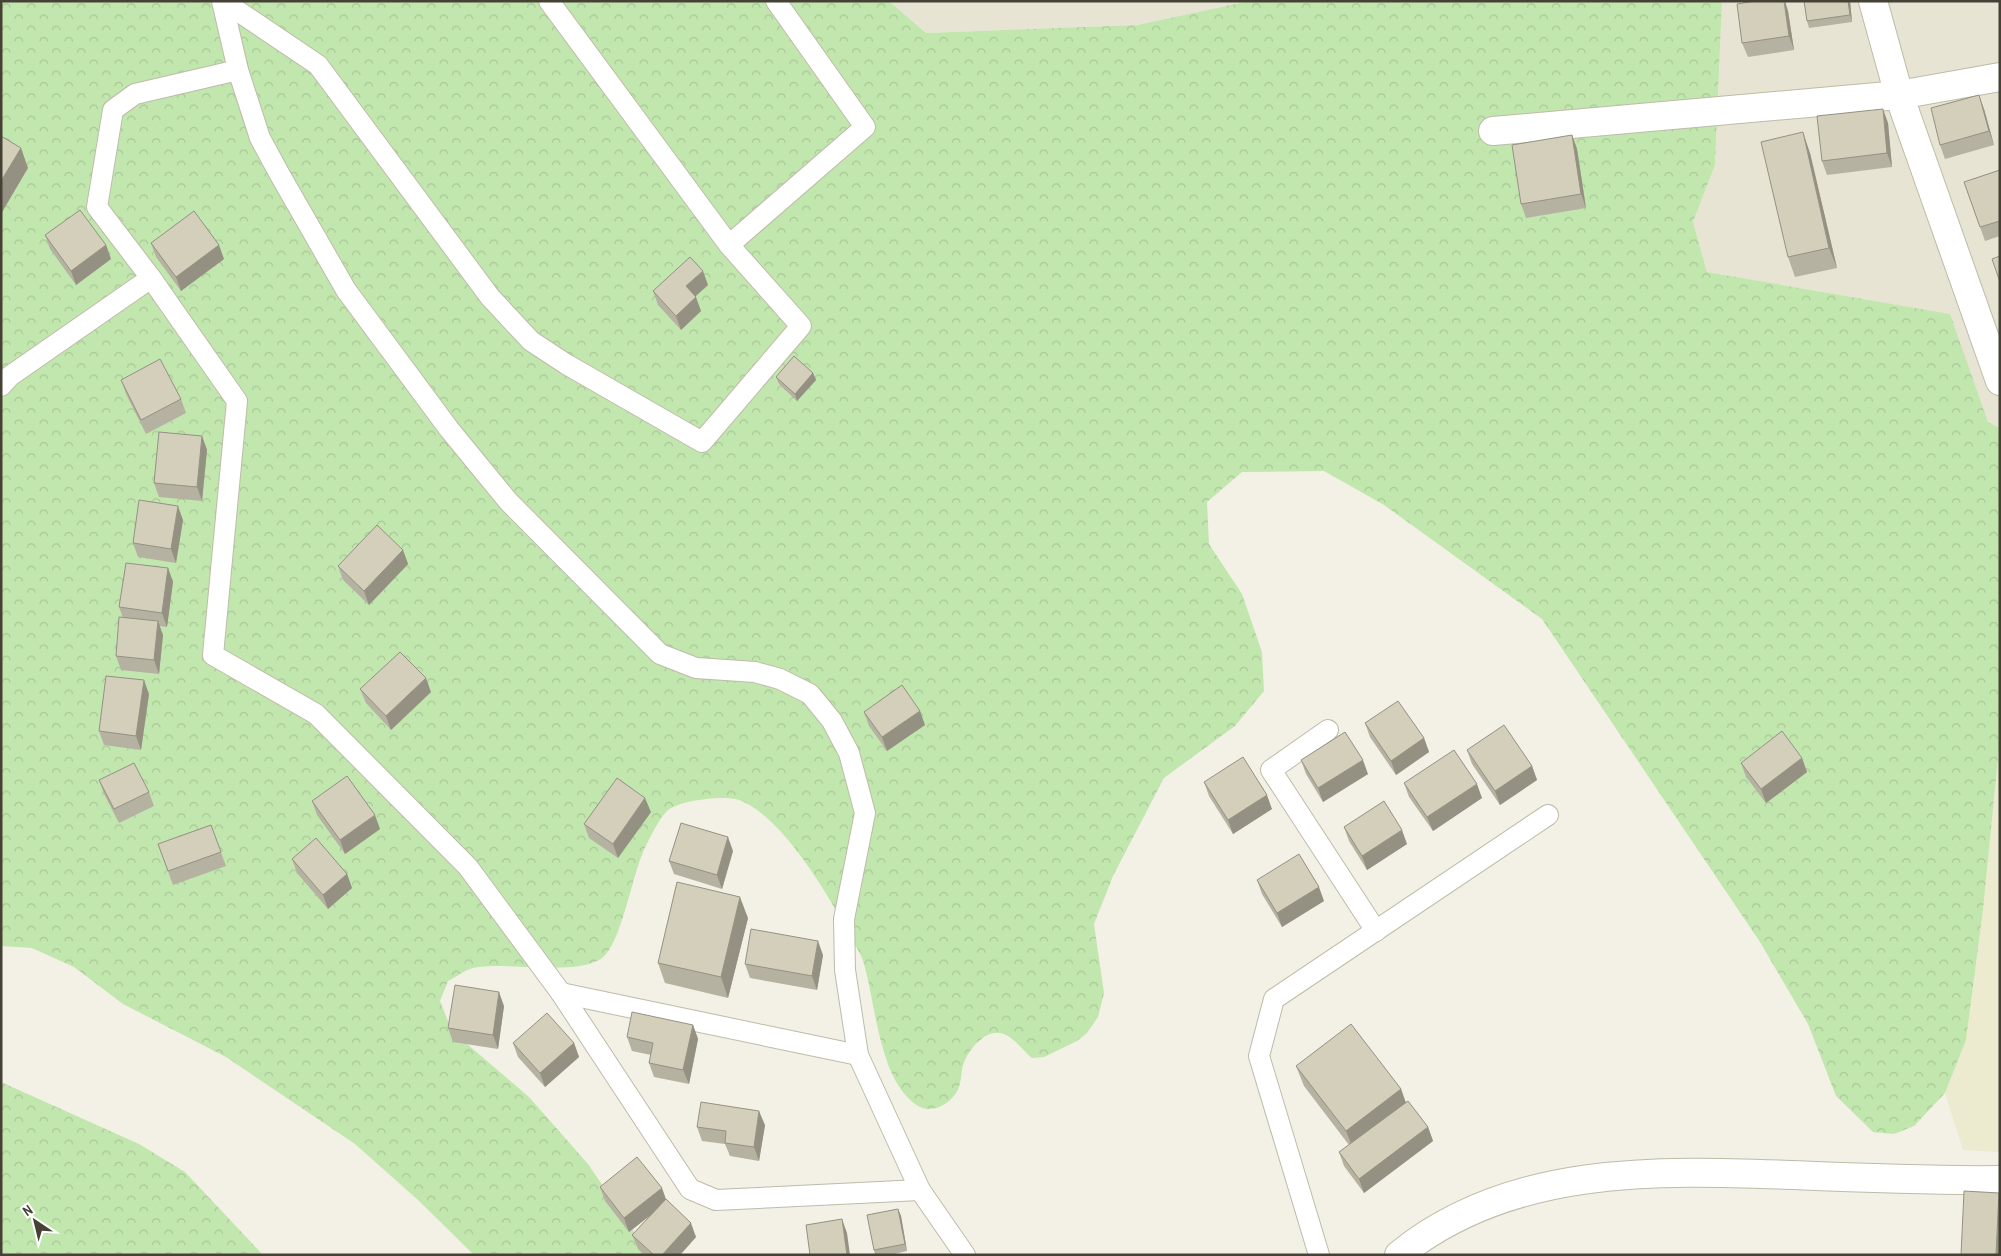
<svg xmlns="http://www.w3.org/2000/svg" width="2001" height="1256" viewBox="0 0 2001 1256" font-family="'Archivo Narrow',sans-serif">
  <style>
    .residential { fill: #e7e4d3 }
    .education { fill: #eceacf }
    .forest { fill: url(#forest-crowns) }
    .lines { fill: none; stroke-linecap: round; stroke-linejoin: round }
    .lane-casing { stroke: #bebba8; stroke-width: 22 }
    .street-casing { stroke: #bebba8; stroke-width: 30 }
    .lane { stroke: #fff; stroke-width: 20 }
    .street { stroke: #fff; stroke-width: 28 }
    .wall { fill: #b6b2a1 }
    .shaded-wall { fill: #949183 }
    .building { fill: #d4cfbb; stroke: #949183 }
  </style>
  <defs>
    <pattern id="forest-crowns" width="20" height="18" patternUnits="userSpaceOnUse" patternTransform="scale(1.25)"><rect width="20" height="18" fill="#c2e7ae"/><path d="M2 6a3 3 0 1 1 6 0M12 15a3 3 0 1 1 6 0" fill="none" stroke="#a8c796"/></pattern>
  </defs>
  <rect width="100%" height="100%" fill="#f3f1e5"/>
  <g class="residential">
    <path d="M889,1H1249L1137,25L926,33Z"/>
    <path d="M1722,1H2000V428L1988,422L1949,314L1707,272L1693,222L1715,165Z"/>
  </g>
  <path class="education" d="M2000,738V1152L1963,1150L1945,1093L1966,1040L1983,910Z"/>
  <g class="forest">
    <path d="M1,1H889L926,33L1137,25L1249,1H1722L1715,165L1693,222L1707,272L1950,314L1988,422L2000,428V738L1983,910L1966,1040L1945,1093L1914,1126L1894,1134L1873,1132L1836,1096L1808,1024L1760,942L1542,619L1384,505L1324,471L1242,472L1207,502L1209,544L1242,594L1262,652L1264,691L1235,726L1164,778L1113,876L1094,924L1104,993L1098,1017L1087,1033L1077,1041L1044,1057L1032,1058C1023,1051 1016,1039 1004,1034C987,1028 972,1046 965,1060C961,1068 962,1078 959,1087C954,1102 933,1115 918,1106C878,1081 876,1001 863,961C860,951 852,941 848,932C827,893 782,816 739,800C724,795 685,800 671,808C664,812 658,823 654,830C650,838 645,846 642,855C632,878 620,946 602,958C576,977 507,961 473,968C465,970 456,977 448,981L440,1001L452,1031L529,1097L588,1164L650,1255H474L418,1200L355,1144L226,1057L123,1004L74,967L32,948L1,946Z"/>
    <path d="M1,1082L139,1144L185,1172L263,1255H1Z"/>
  </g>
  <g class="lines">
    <g class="lane-casing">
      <g id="lane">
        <path d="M222,1L238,70L260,138L280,175L346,290L449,429L508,501L660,654L696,668L755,672L780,679L810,694L832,721L849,753L865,813L844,919L845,970L858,1055L920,1190L965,1255"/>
        <path d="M223,1L318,65L490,297L531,341L566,364L702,442L801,326L729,245L549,1"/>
        <path d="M729,245L865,127L776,1"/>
        <path d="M151,278L97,207L113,110L135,94L238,70"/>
        <path d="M1,386L10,376L151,278L237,401L213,655L316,714L468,867L561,993L690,1189L716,1200L920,1190"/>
        <path d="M1328,730L1271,770L1376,931"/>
        <path d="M561,993L858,1055"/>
        <path d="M1319,1255L1259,1056L1274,999L1548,815"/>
      </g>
    </g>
    <g class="street-casing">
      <g id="street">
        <path d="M1873,1L1899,95L2000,381"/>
        <path d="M1493,131L1899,95L2000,77"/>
        <path d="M1399,1255C1509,1165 1658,1170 1791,1175C1861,1178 1930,1181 2000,1180"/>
      </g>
    </g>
    <use href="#lane" class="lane"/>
    <use href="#street" class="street"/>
  </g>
  <g class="wall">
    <path d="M1804,1H1850L1852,22L1809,28L1807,21Z"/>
    <path d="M1788,11L1794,50L1748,57L1742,43Z"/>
    <path d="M1984,109L1994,145L1945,159L1940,145Z"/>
    <path d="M1888,123L1892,167L1827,175L1822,161Z"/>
    <path d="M1572,135L1577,149L1586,208L1526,218L1521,204Z"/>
    <path d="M1810,153L1837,268L1795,277L1788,257Z"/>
    <path d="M2000,170V236L1985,241L1964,182Z"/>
    <path d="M45,235L106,245L111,259L76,285L50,249Z"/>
    <path d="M151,243L224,259L181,291L156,257Z"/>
    <path d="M708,285L695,297L701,311L681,330L658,305L653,291Z"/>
    <path d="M813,373L816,380L797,401L779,384L776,377Z"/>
    <path d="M121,380L181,399L186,413L146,434L126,394Z"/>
    <path d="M202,436L207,450L202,501L159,497L154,483Z"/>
    <path d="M183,520L176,563L138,557L133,543Z"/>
    <path d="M403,550L408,564L369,605L343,580L338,566Z"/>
    <path d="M168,568L173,582L167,627L159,626L163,635L159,674L121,670L116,656L123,618L119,607Z"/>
    <path d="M360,689L431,692L391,730L366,703Z"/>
    <path d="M149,694L141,750L104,745L99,731Z"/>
    <path d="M864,712L925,725L887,751L869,726Z"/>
    <path d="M1365,723L1424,738L1429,752L1396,775L1370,737Z"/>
    <path d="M1467,750L1532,766L1537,780L1500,805L1472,764Z"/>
    <path d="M1802,758L1807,772L1766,803L1746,777L1741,763Z"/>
    <path d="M1301,760L1368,774L1323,802L1306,774Z"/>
    <path d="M99,780L149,792L154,806L119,823L104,794Z"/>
    <path d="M1204,782L1272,809L1233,834L1209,796Z"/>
    <path d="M1404,783L1482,798L1433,831L1409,797Z"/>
    <path d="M312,801L380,829L345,854L317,815Z"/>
    <path d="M651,812L618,858L589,838L584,824Z"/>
    <path d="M211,825L226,866L173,885L158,844Z"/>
    <path d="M1344,827L1407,844L1367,870L1349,841Z"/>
    <path d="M733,851L722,889L674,874L669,861Z"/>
    <path d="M292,859L347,874L352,888L328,909L297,873Z"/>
    <path d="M1257,880L1324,901L1282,927L1262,894Z"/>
    <path d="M748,918L728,998L665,983L658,963Z"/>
    <path d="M823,955L817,990L750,978L745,964Z"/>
    <path d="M504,1006L498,1049L453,1042L448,1028Z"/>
    <path d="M693,1025L698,1039L689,1084L654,1077L649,1063L651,1055L632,1051L627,1037Z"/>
    <path d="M513,1043H574L579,1057L545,1087L518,1057Z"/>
    <path d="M1296,1066L1401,1089L1406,1103L1428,1127L1433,1141L1364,1193L1344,1166L1339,1152L1349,1145L1304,1086Z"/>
    <path d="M765,1125L759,1161L730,1156L725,1144L702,1141L697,1127Z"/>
    <path d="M600,1187L667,1200L696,1237L680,1255H644L638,1249L632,1235L651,1215L629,1232L605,1201Z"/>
    <path d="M898,1209L901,1216L907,1251L890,1255H875L874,1250Z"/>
  </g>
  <g class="shaded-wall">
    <path d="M1784,1H1785L1788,11L1794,50L1789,36Z"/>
    <path d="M1848,1H1850L1852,22L1850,15Z"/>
    <path d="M1979,95L1984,109L1994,145L1989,131Z"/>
    <path d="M1883,109L1888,123L1892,167L1887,153Z"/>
    <path d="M1803,132L1810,153L1837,268L1829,248Z"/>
    <path d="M1572,135L1577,149L1586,208L1581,194Z"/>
    <path d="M21,148L28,168L1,214V181Z"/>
    <path d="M106,245L111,259L76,285L71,271Z"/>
    <path d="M219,245L224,259L181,291L176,277Z"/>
    <path d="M703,271L708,285L691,300L686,286Z"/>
    <path d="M696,297L701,311L681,330L676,316Z"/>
    <path d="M813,373L816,380L797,401L795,394Z"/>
    <path d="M202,436L207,450L202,501L197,487Z"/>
    <path d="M178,506L183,520L176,563L171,549Z"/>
    <path d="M403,550L408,564L369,605L364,591Z"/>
    <path d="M168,568L173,582L167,627L162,613Z"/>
    <path d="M158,621L163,635L159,674L154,660Z"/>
    <path d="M426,678L431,692L391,730L386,716Z"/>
    <path d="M144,680L149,694L141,750L136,736Z"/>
    <path d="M920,711L925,725L887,751L882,737Z"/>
    <path d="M1424,738L1429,752L1396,775L1391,761Z"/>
    <path d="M1802,758L1807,772L1766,803L1761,789Z"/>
    <path d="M1363,760L1368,774L1323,802L1318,788Z"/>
    <path d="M1532,766L1537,780L1500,805L1495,791Z"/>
    <path d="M1477,784L1482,798L1433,831L1427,817Z"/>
    <path d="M1267,795L1272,809L1233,834L1228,820Z"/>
    <path d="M645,798L651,812L618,858L613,844Z"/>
    <path d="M375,815L380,829L345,854L340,840Z"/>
    <path d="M1402,830L1407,844L1367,870L1362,856Z"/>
    <path d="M728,837L733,851L722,889L717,875Z"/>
    <path d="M347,874L352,888L328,909L323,895Z"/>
    <path d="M1319,887L1324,901L1282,927L1277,913Z"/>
    <path d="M740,897L748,918L728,998L721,977Z"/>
    <path d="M818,941L823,955L817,990L812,976Z"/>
    <path d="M499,992L504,1006L498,1049L493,1035Z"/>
    <path d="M693,1025L698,1039L689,1084L683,1070Z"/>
    <path d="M574,1043L579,1057L545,1087L540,1073Z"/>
    <path d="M1401,1089L1408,1109L1354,1151L1346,1131Z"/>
    <path d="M759,1111L765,1125L759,1161L754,1147Z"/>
    <path d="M1428,1127L1433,1141L1364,1193L1359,1179Z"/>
    <path d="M662,1188L667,1202L629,1232L624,1218Z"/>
    <path d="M1999,1193L2000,1255H1996Z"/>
    <path d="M898,1209L901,1216L907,1251L905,1244Z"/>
    <path d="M842,1219L847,1233L850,1255H847Z"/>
    <path d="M691,1223L696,1237L680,1255H662Z"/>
  </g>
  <g class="building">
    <path d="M1755,1H1784L1789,36L1742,43L1737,4Z"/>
    <path d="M1804,1H1848L1850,15L1807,21Z"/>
    <path d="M1979,95L1989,131L1940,145L1931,108Z"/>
    <path d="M1883,109L1887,153L1822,161L1817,116Z"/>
    <path d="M1803,132L1829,248L1788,257L1761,142Z"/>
    <path d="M1572,135L1581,194L1521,204L1512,145Z"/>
    <path d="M1,136L21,148L1,181Z"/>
    <path d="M2000,170V221L1980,227L1964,182Z"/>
    <path d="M80,210L106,245L71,271L45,235Z"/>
    <path d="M194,211L219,245L176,277L151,243Z"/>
    <path d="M2000,256V282L1992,259Z"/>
    <path d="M690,257L703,271L686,286L696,297L676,316L653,291Z"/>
    <path d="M794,356L813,373L795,394L776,377Z"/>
    <path d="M160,359L181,399L141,420L121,380Z"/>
    <path d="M159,432L202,436L197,487L154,483Z"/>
    <path d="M139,500L178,506L171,549L133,543Z"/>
    <path d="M377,525L403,550L364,591L338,566Z"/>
    <path d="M126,563L168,568L162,613L119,607Z"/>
    <path d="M119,617L158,621L154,660L116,656Z"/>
    <path d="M400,652L426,678L386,716L360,689Z"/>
    <path d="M106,676L144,680L136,736L99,731Z"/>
    <path d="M902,685L920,711L882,737L864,712Z"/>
    <path d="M1398,701L1424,738L1391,761L1365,723Z"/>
    <path d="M1504,725L1532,766L1495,791L1467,750Z"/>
    <path d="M1782,731L1802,758L1761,789L1741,763Z"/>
    <path d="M1345,732L1363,760L1318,788L1301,760Z"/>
    <path d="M1454,750L1477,784L1427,817L1404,783Z"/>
    <path d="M1243,757L1267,795L1228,820L1204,782Z"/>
    <path d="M134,763L149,792L114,809L99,780Z"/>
    <path d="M347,776L375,815L340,840L312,801Z"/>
    <path d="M617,778L645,798L613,844L584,824Z"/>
    <path d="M1384,801L1402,830L1362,856L1344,827Z"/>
    <path d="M681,823L728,837L717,875L669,861Z"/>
    <path d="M211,825L221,852L168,871L158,844Z"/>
    <path d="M316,838L347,874L323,895L292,859Z"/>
    <path d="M1299,854L1319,887L1277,913L1257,880Z"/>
    <path d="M677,882L740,897L721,977L658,963Z"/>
    <path d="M751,929L818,941L812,976L745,964Z"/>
    <path d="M455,985L499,992L493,1035L448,1028Z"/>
    <path d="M632,1012L693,1025L683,1070L649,1063L653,1043L627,1037Z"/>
    <path d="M547,1013L574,1043L540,1073L513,1043Z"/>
    <path d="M1351,1024L1401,1089L1346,1131L1296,1066Z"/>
    <path d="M1408,1101L1428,1127L1359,1179L1339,1152Z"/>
    <path d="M701,1102L759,1111L754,1147L725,1143L726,1131L697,1127Z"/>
    <path d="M637,1157L662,1188L624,1218L600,1187Z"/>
    <path d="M1964,1191L1999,1193L1996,1255H1961Z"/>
    <path d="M666,1199L691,1223L662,1255H654L632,1235Z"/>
    <path d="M898,1209L905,1244L874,1250L867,1215Z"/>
    <path d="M842,1219L847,1255H810L806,1225Z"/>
  </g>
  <rect width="2001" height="1256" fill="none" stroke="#454235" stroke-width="5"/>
  <g transform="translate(35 1221) rotate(325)" stroke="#ffffff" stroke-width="4" paint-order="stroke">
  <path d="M0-4L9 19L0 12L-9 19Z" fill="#454235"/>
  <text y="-8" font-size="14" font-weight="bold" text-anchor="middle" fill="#454235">N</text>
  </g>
</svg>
